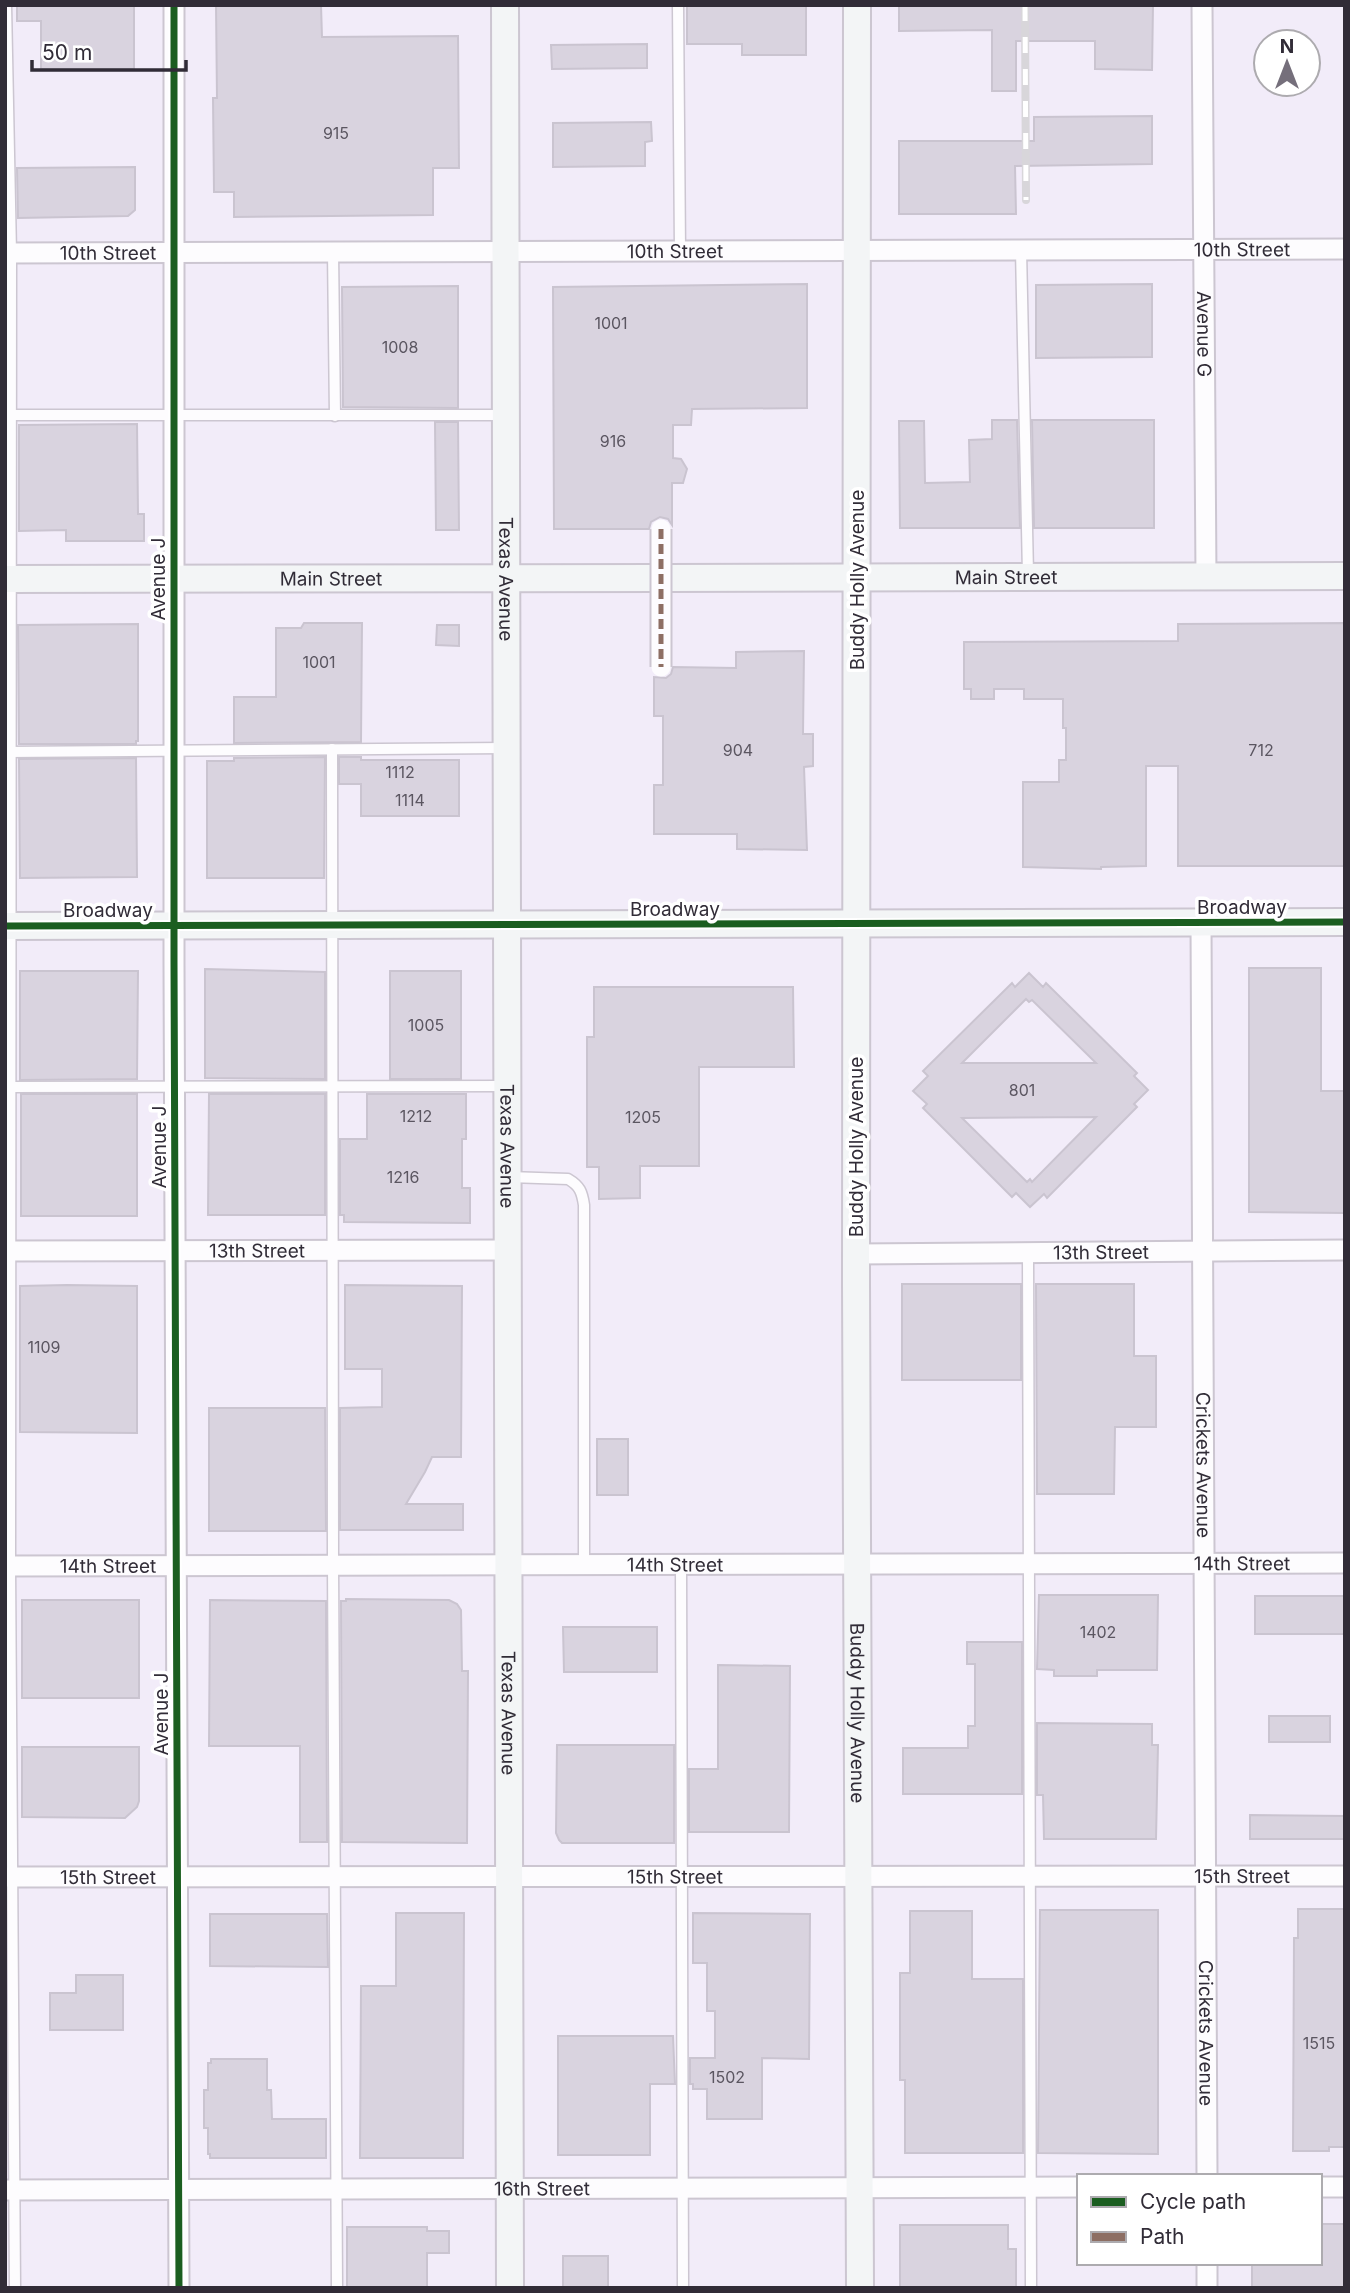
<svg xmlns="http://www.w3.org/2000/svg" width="1350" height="2293" viewBox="0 0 1350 2293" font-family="Inter,sans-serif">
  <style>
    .building { fill: #d9d3df; stroke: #cac4d0; stroke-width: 2; fill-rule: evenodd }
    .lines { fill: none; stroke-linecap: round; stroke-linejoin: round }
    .lane-casing { stroke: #ccc6d1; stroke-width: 13 }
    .street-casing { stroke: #ccc6d1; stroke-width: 23 }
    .secondary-casing { stroke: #ccc6d1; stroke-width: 30 }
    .lane { stroke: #fdfcfe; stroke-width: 10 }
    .street { stroke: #fdfcfe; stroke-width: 19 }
    .secondary { stroke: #f3f5f6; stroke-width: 26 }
    .rail-casing { stroke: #d8d6da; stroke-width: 8 }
    .rail { stroke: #fff; stroke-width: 5; stroke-dasharray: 16; stroke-linecap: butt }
    .street-bridge-casing { stroke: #ccc6d1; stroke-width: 23; stroke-linecap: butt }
    .street-bridge { stroke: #fdfcfe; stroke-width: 19 }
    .quiet { stroke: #8d6e63; stroke-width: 5; stroke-dasharray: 10 5; stroke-linecap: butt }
    .cycleway-casing { stroke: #fff; stroke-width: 11 }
    .cycleway { stroke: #1b5e20; stroke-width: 7 }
    .labels { text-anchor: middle; stroke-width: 7; stroke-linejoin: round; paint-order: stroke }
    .number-label { font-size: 16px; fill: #5b5661 }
    .street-label { font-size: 19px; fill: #312c37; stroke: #fff }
  </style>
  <rect width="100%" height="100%" fill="#f2ecf9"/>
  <g class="building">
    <path d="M17,5H134V69H41V21H17Z"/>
    <path d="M216,5H321L322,37L458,36L459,168H433V215L234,217V192H214L213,98H217Z"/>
    <path d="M687,5H806V55H742V44H687Z"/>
    <path d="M899,5H1153L1152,70L1095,69V41H1016V91H992V30L899,31Z"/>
    <path d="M647,44V68L552,69L551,45Z"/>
    <path d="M1152,116V164L1015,166L1016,214H899V141H1034V117Z"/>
    <path d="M651,122L652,141L645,142V166L553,167V123Z"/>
    <path d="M135,167V210L128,216L18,218L17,168Z"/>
    <path d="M807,284V408L692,409L691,425H673V458L681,459L687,469L683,483H672V525L668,519L660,517L651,522L649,529H554L553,287Z"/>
    <path d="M1152,284V357L1036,358V285Z"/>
    <path d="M458,286V408L343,407L342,287Z"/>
    <path d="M992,420H1017L1020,528H900L899,421H924L925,483L970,482L969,440L992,439Z"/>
    <path d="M1032,420H1154V528H1034Z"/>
    <path d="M435,422H458L459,530H436Z"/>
    <path d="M137,424L138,514H144V541H66V530L19,531V425Z"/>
    <path d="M304,623H362L361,742L234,743V697H276V628H301Z"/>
    <path d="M1345,623V866H1178V766H1146V866L1101,867V869L1023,867V782H1059V760H1066V728H1063V699H1024V689H994V699H971V689H964V642L1178,641V624Z"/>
    <path d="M138,624V741H136V744H19L18,625Z"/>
    <path d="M437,625H459V646L436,645Z"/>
    <path d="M804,651L803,734H813V766L804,767L807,850L737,849V834H654V785H663V716H654V677L666,678L671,674L673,667L736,668V652Z"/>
    <path d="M325,757L324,878H207V761H234V758Z"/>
    <path d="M339,757H361V760H459V816H361V784H339Z"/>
    <path d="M136,758L137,877L20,878L19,759Z"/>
    <path d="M1249,968H1321V1091H1345V1213L1249,1212Z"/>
    <path d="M205,969L325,972V1079L205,1078Z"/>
    <path d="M20,971H138L137,1079L20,1080Z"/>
    <rect x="390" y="971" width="71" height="108"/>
    <path d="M1029,973L1043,987L1046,983L1137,1073L1134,1076L1148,1090L1134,1104L1137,1107L1047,1198L1044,1194L1030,1207L1016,1193L1012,1197L923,1108L927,1104L913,1091L928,1076L923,1071L1012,983L1015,987ZM1026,999L1029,1002L1032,1000L1096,1063H962ZM1096,1117L1032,1182L1030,1179L1027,1182L962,1118Z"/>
    <path d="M594,987H793L794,1067H699V1166H640V1198L599,1199V1167H587V1037H594Z"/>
    <rect x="21" y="1094" width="116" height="122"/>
    <path d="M209,1094H325V1215H208Z"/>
    <path d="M367,1094H466V1139H462V1188H470V1223L344,1222V1215H340V1139H367Z"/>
    <rect x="902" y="1284" width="119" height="96"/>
    <path d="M1036,1284H1134V1356H1156V1427H1115L1114,1494H1037Z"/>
    <path d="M67,1285L137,1286V1433L20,1432V1286Z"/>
    <path d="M345,1285L462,1286L461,1457H432L425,1472L406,1504H463V1530H340V1408L382,1407V1369H345Z"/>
    <path d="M209,1408H325L326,1531H209Z"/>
    <rect x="597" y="1439" width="31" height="56"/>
    <path d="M1039,1595H1158L1157,1670H1097V1676H1054V1670L1037,1669Z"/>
    <rect x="1255" y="1596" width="90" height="38"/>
    <path d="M346,1599L449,1600L457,1604L461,1610L462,1671H468L467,1843L342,1842L341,1601H346Z"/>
    <rect x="22" y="1600" width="117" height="98"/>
    <path d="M210,1600L326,1601L327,1842H300V1746H209Z"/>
    <path d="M563,1627H657V1672H564Z"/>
    <path d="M967,1642H1022V1794H903V1748H968V1726H975V1664H967Z"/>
    <path d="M718,1665L790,1666L789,1832H689V1769H718Z"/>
    <rect x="1269" y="1716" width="61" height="26"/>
    <path d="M1037,1723L1152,1724V1745H1158L1156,1839H1044L1043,1795H1037Z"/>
    <path d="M557,1745H674V1843H562L559,1840L556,1833Z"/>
    <path d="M22,1747H139V1801L137,1807L125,1818L22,1817Z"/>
    <path d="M1250,1815L1345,1816V1839H1250Z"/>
    <path d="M1298,1909H1345V2147H1329V2151H1293L1294,1938H1298Z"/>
    <path d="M1040,1910H1158V2154L1038,2153Z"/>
    <path d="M910,1911H972V1979H1023V2153H905V2080H900V1973H910Z"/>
    <path d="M396,1913H464L463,2158H360L361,1986H396Z"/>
    <path d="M693,1913L810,1914L809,2059L762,2058V2119H707V2089H693V2084H690V2058H715V2011H707V1963H693Z"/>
    <path d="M210,1914H327L328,1967L210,1966Z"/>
    <path d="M76,1975H123V2030H50V1993H76Z"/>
    <path d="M558,2036H673L675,2084H650V2155H558Z"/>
    <path d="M211,2059H267V2090H271L272,2119H326V2158H210V2154H208V2128H204V2090H208V2063H211Z"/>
    <path d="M1320,2224H1345V2288H1252V2263H1320Z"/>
    <path d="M900,2225H1008V2249H1016V2288H900Z"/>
    <path d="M347,2227H427V2231H449V2253H427V2288H347Z"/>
    <rect x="563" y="2256" width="45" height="32"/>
  </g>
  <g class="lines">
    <g class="lane-casing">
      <g id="lane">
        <path d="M6,5L11,253L10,1566L15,2288"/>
        <path d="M678,5L680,251"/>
        <path d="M1021,250L1028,574"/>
        <path d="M333,252L335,416"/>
        <path d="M6,415H506"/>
        <path d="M332,749L333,1565L337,2288"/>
        <path d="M7,752L506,748"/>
        <path d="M5,1087L507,1086"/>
        <path d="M509,1177L568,1179C580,1186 582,1192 584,1205V1565"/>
        <path d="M1028,1253L1031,2288"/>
        <path d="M681,1565L683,2288"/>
      </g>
    </g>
    <g class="street-casing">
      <g id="street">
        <path d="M174,5V962L179,2288"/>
        <path id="s1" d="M1202,5L1206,577"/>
        <path id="s2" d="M5,253L1345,249"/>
        <path id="s3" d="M1201,923L1207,2176"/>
        <path id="s4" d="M5,1251L508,1250"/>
        <path id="s5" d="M856,1254L1345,1250"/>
        <path id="s6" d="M5,1566L1345,1563"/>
        <path id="s7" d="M5,1877L1345,1876"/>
        <path d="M1320,2187H1345"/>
        <path id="s8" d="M5,2190L1079,2187"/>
        <path d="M1207,2263V2288"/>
      </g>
    </g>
    <g class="secondary-casing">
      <g id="secondary">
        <path id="s9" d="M505,5L510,2288"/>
        <path id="s10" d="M857,5L856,1283L860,2288"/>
        <path id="s11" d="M666,578L1345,576"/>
        <path id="s12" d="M5,579L657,578"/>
        <path d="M5,926L1345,922"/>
      </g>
    </g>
    <use href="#lane" class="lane"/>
    <use href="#street" class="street"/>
    <use href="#secondary" class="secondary"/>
    <g class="rail-casing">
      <path id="rail" d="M1025,5L1026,200"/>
    </g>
    <use href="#rail" class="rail"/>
    <g class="street-bridge-casing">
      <path id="street-bridge" d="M661,529V667"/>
    </g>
    <use href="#street-bridge" class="street-bridge"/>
    <path class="quiet" d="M661,529V667"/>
    <g class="cycleway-casing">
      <g id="cycleway">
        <path d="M174,5V962L179,2288"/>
        <path d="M5,926L1345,922"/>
      </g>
    </g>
    <use href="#cycleway" class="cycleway"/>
  </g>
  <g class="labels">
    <g class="number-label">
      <text x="336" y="139">915</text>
      <text x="611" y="329">1001</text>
      <text x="400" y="353">1008</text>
      <text x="613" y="447">916</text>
      <text x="319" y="668">1001</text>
      <text x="738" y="756">904</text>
      <text x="1261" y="756">712</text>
      <text x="400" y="778">1112</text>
      <text x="410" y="806">1114</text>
      <text x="426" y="1031">1005</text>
      <text x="1022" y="1096">801</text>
      <text x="416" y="1122">1212</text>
      <text x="643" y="1123">1205</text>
      <text x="403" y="1183">1216</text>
      <text x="44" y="1353">1109</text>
      <text x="1098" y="1638">1402</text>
      <text x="1319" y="2049">1515</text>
      <text x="727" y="2083">1502</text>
    </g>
    <g class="street-label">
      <text dy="7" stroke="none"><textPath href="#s2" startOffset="1237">10th Street</textPath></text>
      <text dy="7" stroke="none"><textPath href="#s2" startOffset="670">10th Street</textPath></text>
      <text dy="7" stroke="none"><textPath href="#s2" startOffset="103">10th Street</textPath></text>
      <text dy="7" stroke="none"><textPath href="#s1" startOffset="329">Avenue G</textPath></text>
      <text dy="7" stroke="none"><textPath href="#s11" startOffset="340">Main Street</textPath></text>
      <text transform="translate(158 579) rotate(-90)" y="7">Avenue J</text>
      <text dy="7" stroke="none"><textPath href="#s12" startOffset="326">Main Street</textPath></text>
      <text dy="7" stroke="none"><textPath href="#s9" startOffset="574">Texas Avenue</textPath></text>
      <text transform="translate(857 580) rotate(-90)" y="7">Buddy Holly Avenue</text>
      <text x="1242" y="914">Broadway</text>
      <text x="675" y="916">Broadway</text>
      <text x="108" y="917">Broadway</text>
      <text dy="7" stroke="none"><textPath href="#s9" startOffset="1141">Texas Avenue</textPath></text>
      <text transform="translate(159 1147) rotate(-90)" y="7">Avenue J</text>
      <text transform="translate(856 1147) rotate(-90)" y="7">Buddy Holly Avenue</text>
      <text dy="7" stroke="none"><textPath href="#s4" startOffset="252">13th Street</textPath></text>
      <text dy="7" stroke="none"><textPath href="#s5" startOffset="245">13th Street</textPath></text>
      <text dy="7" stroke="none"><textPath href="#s3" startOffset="542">Crickets Avenue</textPath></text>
      <text dy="7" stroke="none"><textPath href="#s6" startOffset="1237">14th Street</textPath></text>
      <text dy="7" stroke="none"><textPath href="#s6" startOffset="670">14th Street</textPath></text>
      <text dy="7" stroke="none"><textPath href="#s6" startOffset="103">14th Street</textPath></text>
      <text dy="7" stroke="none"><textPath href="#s9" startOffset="1708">Texas Avenue</textPath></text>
      <text transform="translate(161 1714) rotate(-90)" y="7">Avenue J</text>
      <text dy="7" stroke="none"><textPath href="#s10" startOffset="1708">Buddy Holly Avenue</textPath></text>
      <text dy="7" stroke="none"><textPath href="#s7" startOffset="670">15th Street</textPath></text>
      <text dy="7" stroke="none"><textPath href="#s7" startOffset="1237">15th Street</textPath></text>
      <text dy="7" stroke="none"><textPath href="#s7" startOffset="103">15th Street</textPath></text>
      <text dy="7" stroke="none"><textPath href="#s3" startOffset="1110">Crickets Avenue</textPath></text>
      <text dy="7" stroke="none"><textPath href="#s8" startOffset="537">16th Street</textPath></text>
    </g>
  </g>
  <rect width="1350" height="2293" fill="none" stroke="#312c37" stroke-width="14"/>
  <rect x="1077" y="2174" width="245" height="91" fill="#ffffff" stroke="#adabaf" stroke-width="2"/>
  <rect x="1091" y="2197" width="35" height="10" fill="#1b5e20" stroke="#adabaf" stroke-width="2"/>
  <text x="1140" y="2209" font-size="21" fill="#312c37">Cycle path</text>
  <rect x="1091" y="2232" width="35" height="10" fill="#8d6e63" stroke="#adabaf" stroke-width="2"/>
  <text x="1140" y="2244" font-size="21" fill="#312c37">Path</text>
  <g transform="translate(1287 63)"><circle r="33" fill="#ffffff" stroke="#adabaf" stroke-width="2"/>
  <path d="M0-5L12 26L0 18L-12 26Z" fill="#756f7b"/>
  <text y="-10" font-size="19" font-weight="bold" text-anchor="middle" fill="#312c37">N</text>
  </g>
  <path d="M32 60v10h154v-10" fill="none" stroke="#312c37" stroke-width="3.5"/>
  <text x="42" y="60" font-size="21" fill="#312c37" stroke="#ffffff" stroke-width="5" paint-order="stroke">50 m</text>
</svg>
